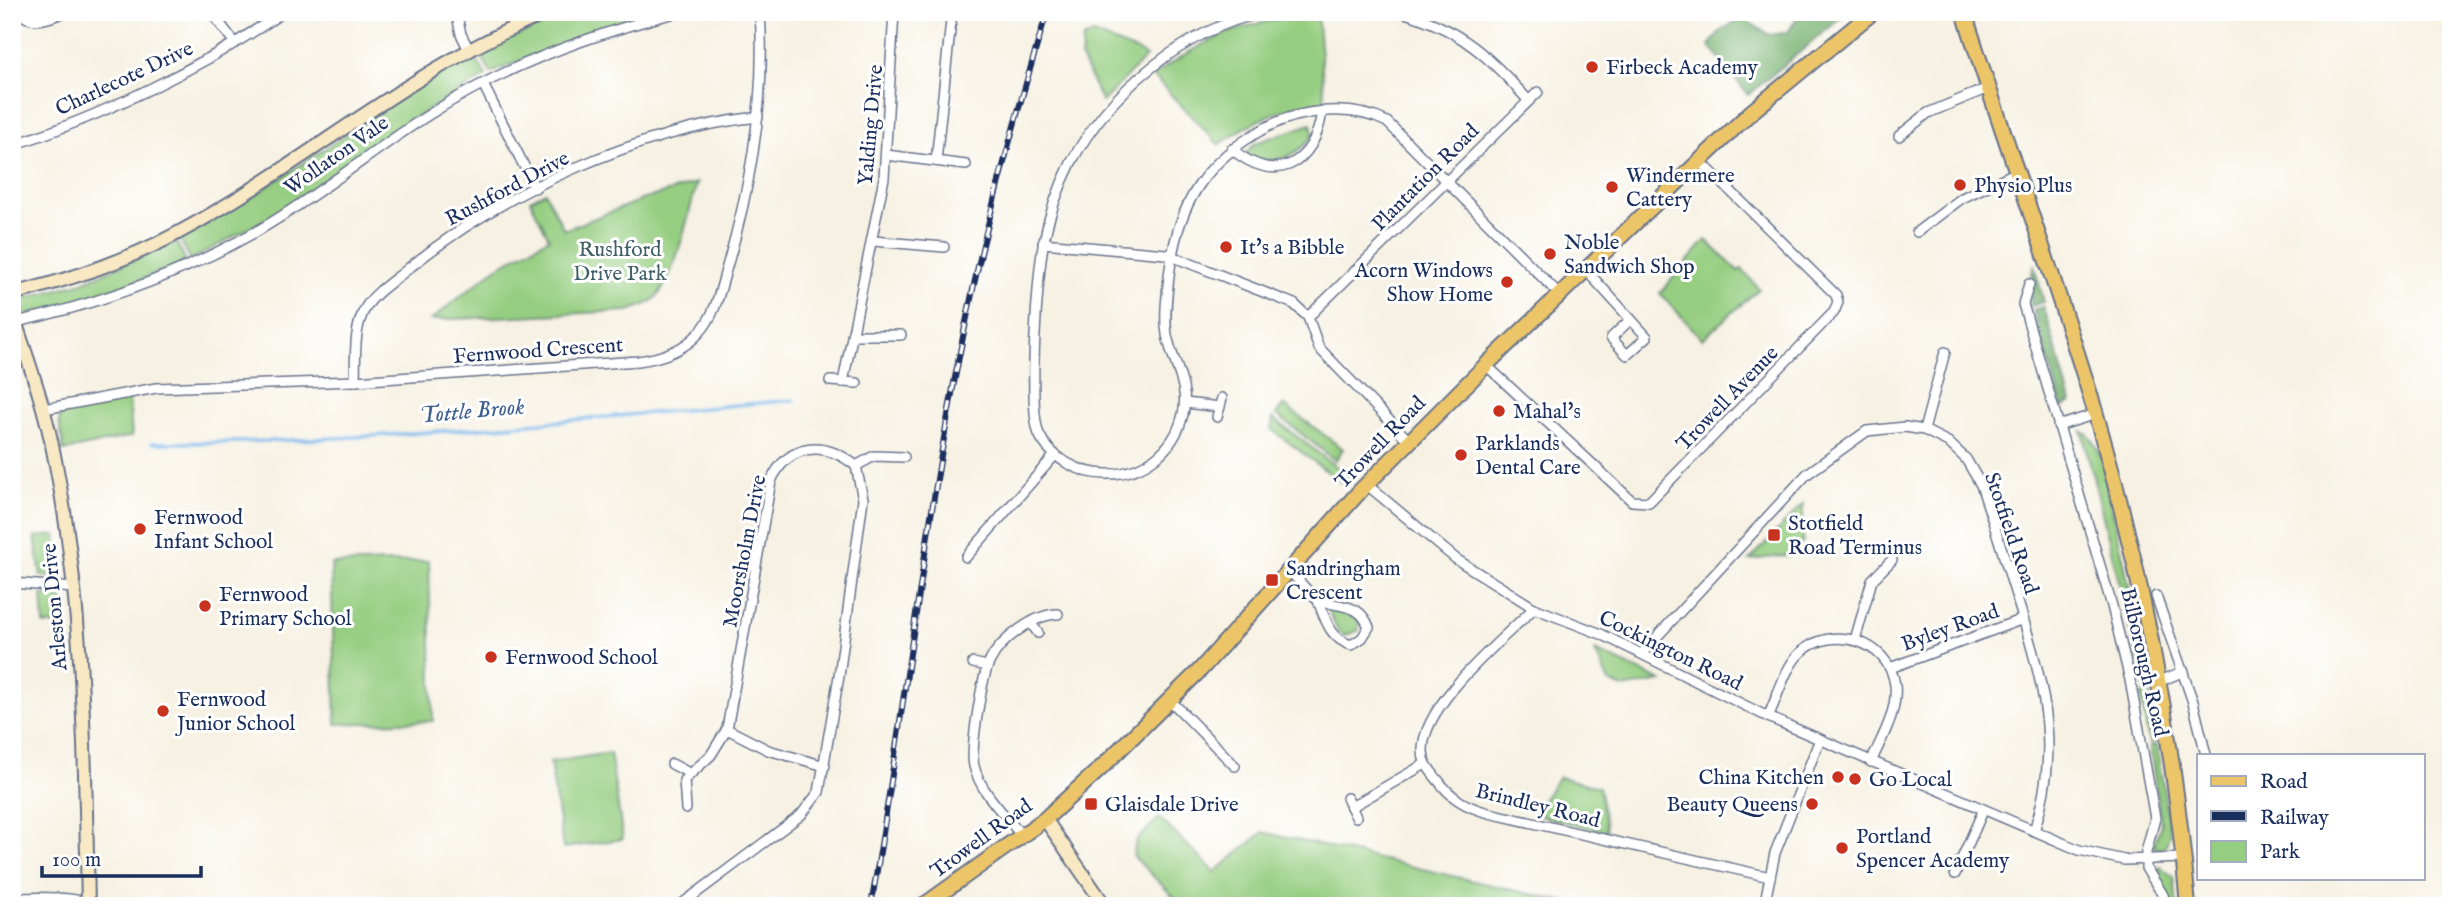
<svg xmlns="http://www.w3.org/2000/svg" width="2463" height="918" viewBox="0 0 2463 918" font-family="'IM FELL English',serif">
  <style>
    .green { fill: #96ce81; stroke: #587e70; stroke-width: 2 }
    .forest { fill: #78b16f; stroke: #4a7066; stroke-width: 2 }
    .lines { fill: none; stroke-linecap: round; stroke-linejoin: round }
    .stream { stroke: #77b5ea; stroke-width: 3.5 }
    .street-casing { stroke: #68738c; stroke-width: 12 }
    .secondary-casing { stroke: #68738c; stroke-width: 16 }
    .primary-casing { stroke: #68738c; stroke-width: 18 }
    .street { stroke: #fff; stroke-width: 9 }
    .secondary { stroke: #f8e8c3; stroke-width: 12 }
    .primary { stroke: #edc569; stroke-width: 14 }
    .rail-casing { stroke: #1b2f5e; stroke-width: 6 }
    .rail { stroke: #fff; stroke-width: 3.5; stroke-dasharray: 10; stroke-linecap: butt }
    .poi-dot { fill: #c8321e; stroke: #fff; stroke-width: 2.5 }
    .labels { text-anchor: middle; stroke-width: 6; stroke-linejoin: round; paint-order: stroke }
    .poi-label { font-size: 21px; fill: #1b2f5e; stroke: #fff; text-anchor: start }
    .street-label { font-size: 21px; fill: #1b2f5e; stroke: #fff }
    .park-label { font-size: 21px; fill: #405f68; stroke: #fff }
    .water-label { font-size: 23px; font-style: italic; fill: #3b5e8f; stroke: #fff }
  </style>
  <rect width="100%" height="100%" fill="#fff"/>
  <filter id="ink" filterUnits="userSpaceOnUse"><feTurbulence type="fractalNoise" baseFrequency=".0143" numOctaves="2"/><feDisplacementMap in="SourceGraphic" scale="14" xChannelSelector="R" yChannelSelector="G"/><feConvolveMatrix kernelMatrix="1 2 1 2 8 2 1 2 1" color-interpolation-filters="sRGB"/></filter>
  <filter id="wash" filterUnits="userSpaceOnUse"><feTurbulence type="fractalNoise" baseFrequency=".00686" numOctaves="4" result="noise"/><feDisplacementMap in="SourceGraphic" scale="28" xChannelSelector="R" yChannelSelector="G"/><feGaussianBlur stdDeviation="1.57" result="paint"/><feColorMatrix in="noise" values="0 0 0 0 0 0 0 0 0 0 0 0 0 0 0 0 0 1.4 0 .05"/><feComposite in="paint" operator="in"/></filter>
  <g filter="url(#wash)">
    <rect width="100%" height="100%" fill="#f6f1e2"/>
    <g class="green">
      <path d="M574,12H661L577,38L491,73L480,54L490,46Z"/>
      <path d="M1317,12L1325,103C1284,105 1251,121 1219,145L1153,76C1212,33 1246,23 1317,12Z"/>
      <path d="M1093,34L1140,52L1146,57L1102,102L1081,58L1083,39Z"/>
      <path d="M463,60L466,65L477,60L486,76L416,117L270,217L191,260L180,240C278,185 366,116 463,60Z"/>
      <path d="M1311,124L1314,135C1296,157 1277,165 1249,158L1246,153L1255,143Z"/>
      <path d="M697,183C689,210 675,282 653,300C646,306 637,308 628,311L431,320L496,268L549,238L530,200L545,192L564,230L644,199Z"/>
      <path d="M1706,240L1738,271L1742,269L1759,289L1702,339L1660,293Z"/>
      <path d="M176,242L186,261C134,284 81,301 26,315L19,310L21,300L26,298L80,283Z"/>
      <path d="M129,399L132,436L64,451L59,421L61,414Z"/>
      <path d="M1284,405L1343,449L1335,460L1276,414Z"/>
      <path d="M1273,418L1352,479L1346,486L1271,429Z"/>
      <path d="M2082,431L2087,433C2104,450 2107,485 2112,508C2129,582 2143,655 2156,730L2155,742L2149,743L2141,695L2146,692Z"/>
      <path d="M1803,504V542L1790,555L1750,560Z"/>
      <path d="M56,535L60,571L54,577L41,576L35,537Z"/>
      <path d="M429,561L433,721L336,724L331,564Z"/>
      <path d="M42,595L56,596L64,601L66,625H44Z"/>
      <path d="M1325,604L1358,616L1359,630L1345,636L1338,631Z"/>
      <path d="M1595,651L1662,681L1622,688L1609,682Z"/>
      <path d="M2157,745L2170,834L2165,847L2157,850L2154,845L2161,824L2150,746Z"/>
      <path d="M610,753L623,839L563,848L550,762Z"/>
      <path d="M1559,777L1599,787L1607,832L1533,814Z"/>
      <path d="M1159,818L1215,872L1263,832L1582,906H1183L1133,856L1136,841Z"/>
      <path d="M2160,867L2174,877L2177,906H2172L2157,873Z"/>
    </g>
    <g class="forest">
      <path d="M1801,12H1848L1748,95L1709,45L1722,30L1742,18L1770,35L1788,32Z"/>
      <path d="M2034,266L2044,302L2031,306L2030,279Z"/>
      <path d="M2044,307L2071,402L2062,408L2033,310Z"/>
    </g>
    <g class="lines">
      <path class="stream" d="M152,443C367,444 581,418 794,400"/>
    </g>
  </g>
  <g filter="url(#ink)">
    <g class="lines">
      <g class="street-casing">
        <g id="street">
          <path d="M19,12C32,26 49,18 65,12"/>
          <path d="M211,12L235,43"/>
          <path d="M456,12L461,34L468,48"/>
          <path d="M1265,12C1185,29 1109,91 1071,163C1059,187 1049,215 1044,241C1037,273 1028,407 1039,434C1050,458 1080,474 1106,474C1143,475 1175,450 1183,414C1190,386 1172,362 1167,335C1164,316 1167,295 1169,276C1177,205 1204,161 1267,127C1301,109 1352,104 1387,122L1559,294"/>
          <path d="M1401,12C1459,28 1490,57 1528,100"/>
          <path d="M483,84L535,188"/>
          <path d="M1899,136L1928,113L1988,88"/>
          <path d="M12,145C99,118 208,64 283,12"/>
          <path d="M1232,149C1275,186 1315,165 1322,111"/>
          <path d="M886,155L966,165"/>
          <path d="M936,161L952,12"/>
          <path d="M1917,232L1962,198L2017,172"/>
          <path d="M873,241L944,247"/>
          <path d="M1043,243L1166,254L1294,304L1308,317L1319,348L1409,441"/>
          <path d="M1585,269L1647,337L1627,355L1611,338L1631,319"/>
          <path d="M2029,284L2023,304L2112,606L2130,680L2155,818L2146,852V868L2163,895L2166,906"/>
          <path d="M1308,317L1538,92"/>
          <path d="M12,323C99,304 182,274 259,230C319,195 372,151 430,114C506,65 592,34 679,12"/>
          <path d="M852,335H901"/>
          <path d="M1486,365L1632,501L1649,502L1834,312L1838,302L1836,295L1699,160"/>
          <path d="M355,381C356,357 353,328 366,307C375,292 395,280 409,268C502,192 637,130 758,117"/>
          <path d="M830,381L857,383"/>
          <path d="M843,382L884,178L894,12"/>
          <path d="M1185,403L1220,407"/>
          <path d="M44,409L156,388L355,381L638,361C661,358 683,351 699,333C715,316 720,291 726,270C751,186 766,100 760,12"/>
          <path d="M1217,417L1222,398"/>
          <path d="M2058,426L2096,414"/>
          <path d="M1924,430L1945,352"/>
          <path d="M856,466L874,456L904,457"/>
          <path d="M1366,484L1456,559L1534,608L1601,634L1768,717L2079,850L2124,860L2184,858"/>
          <path d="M966,557L1055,455"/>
          <path d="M1290,571C1298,579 1308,594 1318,599C1338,609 1359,601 1369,627L1362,638L1351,645C1329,638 1325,618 1317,598"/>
          <path d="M12,583L74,588"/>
          <path d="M2156,596L2193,702L2206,755"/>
          <path d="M1534,608C1502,640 1422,704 1423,751C1423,763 1430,770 1437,779C1452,799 1466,807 1489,813L1770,877"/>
          <path d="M1031,623L1038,633"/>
          <path d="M1855,640L1872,580L1892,560"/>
          <path d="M1642,653L1807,474L1867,431L1905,427L1924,430L1948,442L1966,459L1981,485C1996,529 2009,573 2023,618C2046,695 2060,751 2034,831"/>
          <path d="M973,663L987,666"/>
          <path d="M1890,668L2023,619"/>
          <path d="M2158,682L2184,671"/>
          <path d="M1170,700L1235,766"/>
          <path d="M1768,717C1777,698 1785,668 1799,654C1831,623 1889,640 1895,685C1898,712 1881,739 1871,762"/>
          <path d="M727,729L768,750L825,766"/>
          <path d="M672,764L689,773"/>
          <path d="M1347,798L1356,817"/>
          <path d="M1351,807L1425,764"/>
          <path d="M1022,836C1006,816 980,792 974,766C970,750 982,675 990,661C1000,640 1035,614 1058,614"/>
          <path d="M1955,874L1983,811"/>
          <path d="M12,898C41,897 73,896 101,906"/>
          <path d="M679,906L801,815L819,792L839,676L863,499L856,466C825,441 789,442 771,481L727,729L711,755L684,780L686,809"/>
          <path d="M1764,906L1775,853L1820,739"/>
        </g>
      </g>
      <g class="secondary-casing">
        <g id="secondary">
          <path d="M12,294C69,280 124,262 176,234C306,164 409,69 549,12"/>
          <path d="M12,312C27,358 44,403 53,450C84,599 85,754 88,906"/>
          <path d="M1045,819L1105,906"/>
        </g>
      </g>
      <g class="primary-casing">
        <g id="primary">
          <path d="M1964,12C2006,146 2055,277 2095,411C2142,572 2174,739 2188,906"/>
          <path d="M923,906L1045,819L1101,768L1201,669L1361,490L1486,365L1750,113L1873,12"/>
        </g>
      </g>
      <use href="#street" class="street"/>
      <use href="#secondary" class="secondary"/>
      <use href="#primary" class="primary"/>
      <g class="rail-casing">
        <path id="rail" d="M871,906C906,702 928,496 972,294C992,199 1019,105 1047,12"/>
      </g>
      <use href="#rail" class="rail"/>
    </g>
  </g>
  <g class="poi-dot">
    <circle cx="1592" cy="67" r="7"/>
    <circle cx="1960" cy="185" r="7"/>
    <circle cx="1612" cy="187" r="7"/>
    <circle cx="1226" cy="247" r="7"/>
    <circle cx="1550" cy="254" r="7"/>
    <circle cx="1507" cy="282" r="7"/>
    <circle cx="1499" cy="411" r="7"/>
    <circle cx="1461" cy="455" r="7"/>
    <circle cx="140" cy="529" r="7"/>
    <rect x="1767" y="528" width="14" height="14" rx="3.5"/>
    <rect x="1265" y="573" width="14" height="14" rx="3.5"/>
    <circle cx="205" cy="606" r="7"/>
    <circle cx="491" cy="657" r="7"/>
    <circle cx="163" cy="711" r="7"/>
    <circle cx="1838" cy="777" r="7"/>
    <circle cx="1855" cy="779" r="7"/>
    <rect x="1084" y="797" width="14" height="14" rx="3.5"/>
    <circle cx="1812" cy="804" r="7"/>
    <circle cx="1842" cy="848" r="7"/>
  </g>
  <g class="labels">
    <g class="poi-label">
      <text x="1606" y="74">Firbeck Academy</text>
      <text x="1626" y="182">Windermere<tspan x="1626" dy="24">Cattery</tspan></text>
      <text x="1974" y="192">Physio Plus</text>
      <text x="1564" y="249">Noble<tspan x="1564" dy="24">Sandwich Shop</tspan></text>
      <text x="1240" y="254">It's a Bibble</text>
      <text x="1493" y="277" text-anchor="end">Acorn Windows<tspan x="1493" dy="24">Show Home</tspan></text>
      <text x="1513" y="418">Mahal's</text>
      <text x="1475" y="450">Parklands<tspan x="1475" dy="24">Dental Care</tspan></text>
      <text x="154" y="524">Fernwood<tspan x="154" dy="24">Infant School</tspan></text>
      <text x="1788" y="530">Stotfield<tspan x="1788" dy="24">Road Terminus</tspan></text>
      <text x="1286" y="575">Sandringham<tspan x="1286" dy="24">Crescent</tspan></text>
      <text x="219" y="601">Fernwood<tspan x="219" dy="24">Primary School</tspan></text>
      <text x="505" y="664">Fernwood School</text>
      <text x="177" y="706">Fernwood<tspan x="177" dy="24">Junior School</tspan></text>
      <text x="1824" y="784" text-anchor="end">China Kitchen</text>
      <text x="1869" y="786">Go Local</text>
      <text x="1105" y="811">Glaisdale Drive</text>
      <text x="1798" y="811" text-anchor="end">Beauty Queens</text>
      <text x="1856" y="843">Portland<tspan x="1856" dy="24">Spencer Academy</tspan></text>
    </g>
    <g class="street-label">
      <text transform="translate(124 78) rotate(-25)" y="7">Charlecote Drive</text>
      <text transform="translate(870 125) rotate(-85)" y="7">Yalding Drive</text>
      <text transform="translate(336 155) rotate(-35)" y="7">Wollaton Vale</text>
      <text transform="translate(1425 177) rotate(-45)" y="7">Plantation Road</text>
      <text transform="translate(507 188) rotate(-28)" y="7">Rushford Drive</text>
      <text transform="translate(538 350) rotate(-4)" y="7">Fernwood Crescent</text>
      <text transform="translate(1727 398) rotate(-46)" y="7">Trowell Avenue</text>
      <text transform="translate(1380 442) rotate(-46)" y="7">Trowell Road</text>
      <text transform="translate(2012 533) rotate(71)" y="7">Stotfield Road</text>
      <text transform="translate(744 551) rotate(-79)" y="7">Moorsholm Drive</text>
      <text transform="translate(54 607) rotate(-95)" y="7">Arleston Drive</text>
      <text transform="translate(1950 627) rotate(-20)" y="7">Byley Road</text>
      <text transform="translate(1671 650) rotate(26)" y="7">Cockington Road</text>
      <text transform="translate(2145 662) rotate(77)" y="7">Bilborough Road</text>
      <text transform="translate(1538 805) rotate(14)" y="7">Brindley Road</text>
      <text transform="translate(981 838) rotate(-36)" y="7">Trowell Road</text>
    </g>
    <g class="park-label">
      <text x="620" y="256">Rushford<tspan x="620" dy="24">Drive Park</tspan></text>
    </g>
    <g class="water-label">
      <text transform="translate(472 410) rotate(-5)" y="8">Tottle Brook</text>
    </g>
  </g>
  <rect width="2463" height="918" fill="none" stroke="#fff" stroke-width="42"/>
  <rect x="2197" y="754" width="228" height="126" fill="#ffffff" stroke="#a4acbf" stroke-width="2"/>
  <rect x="2211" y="776" width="35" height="10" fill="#edc569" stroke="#a4acbf" stroke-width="2"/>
  <text x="2260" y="788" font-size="21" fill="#1b2f5e">Road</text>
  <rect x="2211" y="811" width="35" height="10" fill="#1b2f5e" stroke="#a4acbf" stroke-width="2"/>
  <text x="2260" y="824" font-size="21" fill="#1b2f5e">Railway</text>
  <rect x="2211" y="841" width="35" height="21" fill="#96ce81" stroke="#a4acbf" stroke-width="2"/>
  <text x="2260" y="858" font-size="21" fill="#1b2f5e">Park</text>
  <path d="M42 866v10h159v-10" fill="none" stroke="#1b2f5e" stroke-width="3.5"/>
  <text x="52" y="866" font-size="21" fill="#1b2f5e" stroke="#ffffff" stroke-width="5" paint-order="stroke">100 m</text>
</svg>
